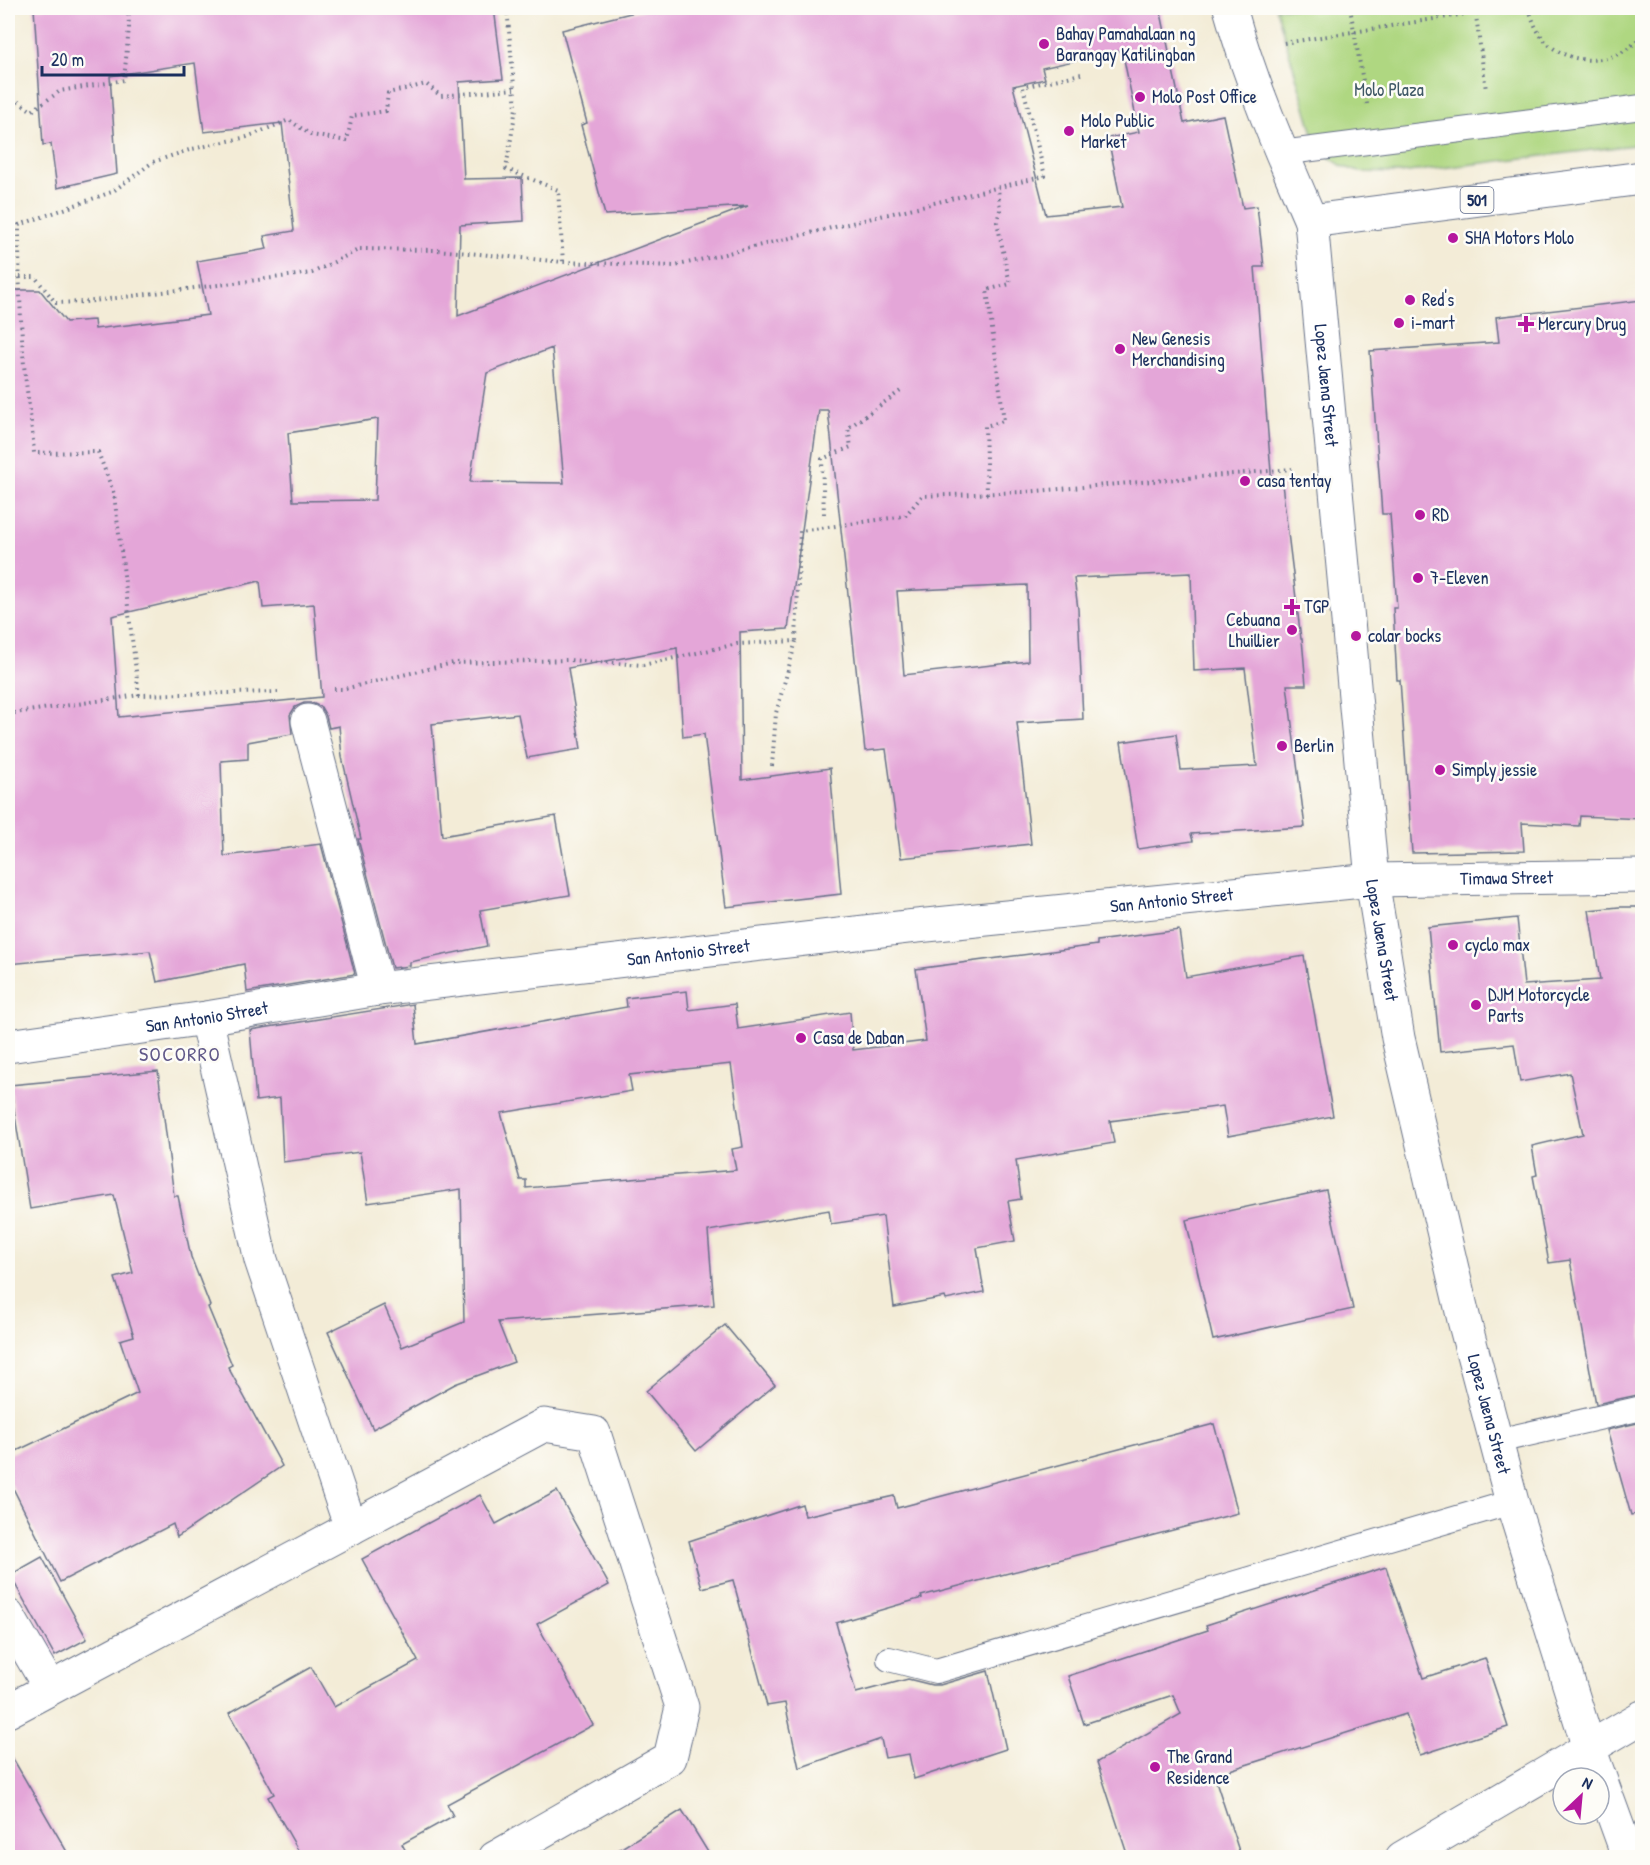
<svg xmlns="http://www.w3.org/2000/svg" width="1650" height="1865" viewBox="0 0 1650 1865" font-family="'Patrick Hand',sans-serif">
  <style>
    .green { fill: #afd781; stroke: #658370; stroke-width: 1.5 }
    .building { fill: #e4a6d8; fill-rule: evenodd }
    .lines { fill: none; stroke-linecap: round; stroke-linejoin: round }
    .service-casing { stroke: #677188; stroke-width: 26 }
    .minor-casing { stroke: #677188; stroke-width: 35 }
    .tertiary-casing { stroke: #677188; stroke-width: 35 }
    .secondary-casing { stroke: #677188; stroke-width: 35 }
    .primary-casing { stroke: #677188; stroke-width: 35 }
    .path { stroke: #677188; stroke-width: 4; stroke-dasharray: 1.5 4.5; stroke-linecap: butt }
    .service { stroke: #fff; stroke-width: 24 }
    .minor { stroke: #fff; stroke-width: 33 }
    .tertiary { stroke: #fff; stroke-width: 33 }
    .secondary { stroke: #fff; stroke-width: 33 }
    .primary { stroke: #fff; stroke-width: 33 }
    .poi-dot { fill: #b5179e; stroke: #fdfcf7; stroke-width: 2 }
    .labels { text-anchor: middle; stroke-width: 5; stroke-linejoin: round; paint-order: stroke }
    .shield { fill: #fdfcf7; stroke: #5f6c8c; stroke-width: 1.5 }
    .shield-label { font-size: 16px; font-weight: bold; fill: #1b2f5e }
    .poi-label { font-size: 18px; fill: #1b2f5e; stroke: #fdfcf7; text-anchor: start }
    .park-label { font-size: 18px; fill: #405967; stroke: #fdfcf7 }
    .street-label { font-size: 18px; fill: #1b2f5e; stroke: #fdfcf7 }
    .neighbourhood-label { font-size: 20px; letter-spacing: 1.5px; fill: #615989; stroke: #fdfcf7 }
  </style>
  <rect width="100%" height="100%" fill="#fdfcf7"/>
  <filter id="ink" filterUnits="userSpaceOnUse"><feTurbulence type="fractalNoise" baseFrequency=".0167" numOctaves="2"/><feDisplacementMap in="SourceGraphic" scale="12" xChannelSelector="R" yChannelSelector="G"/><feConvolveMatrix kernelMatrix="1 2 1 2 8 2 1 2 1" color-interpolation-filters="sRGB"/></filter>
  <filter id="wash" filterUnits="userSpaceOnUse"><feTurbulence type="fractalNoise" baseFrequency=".008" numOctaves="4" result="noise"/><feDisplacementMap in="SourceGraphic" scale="24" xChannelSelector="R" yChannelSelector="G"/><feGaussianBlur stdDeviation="1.35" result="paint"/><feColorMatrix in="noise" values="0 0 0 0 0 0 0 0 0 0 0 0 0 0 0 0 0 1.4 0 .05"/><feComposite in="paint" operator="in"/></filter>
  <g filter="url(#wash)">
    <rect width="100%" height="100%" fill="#f3ecd7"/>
    <path class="green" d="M1276,8H1642V144L1400,173L1359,172L1342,166L1329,157L1314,137Z"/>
    <g id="blocks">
      <g class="building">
        <path d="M34,8H494L503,79L459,82L464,179L522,178L524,221L460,225L458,316L748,206L605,215L581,125L587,123L562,30L651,8H1160L1184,123L1223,115L1243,208L1257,206L1264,267H1255L1272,485L1282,484L1301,639H1302L1306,685H1287L1305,827L1191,834L1193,841L1138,849L1121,742L1176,734L1181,770L1257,766L1245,668L1194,671L1191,573L1074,578L1078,609L1083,719L1017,723L1031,844L901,858L886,749L865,751L828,410H819L788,629L740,632L742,780L830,768L841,894L726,907L704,734L683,737L677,648L568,668L581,749L527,758L518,714L432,724L442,836L556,816L570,895L480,910L487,946L410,962V966L392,968L358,839H361L342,757L339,726L329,728L326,716L321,707L312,703H304L295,707L290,715L292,734L248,742V759L221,761L224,856L321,844L355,974L247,992L244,964L157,982L150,951L8,964V290H40L66,322L94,320L95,329L208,315L197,261L267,249L264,236L294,231L282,123L204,132L195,63L110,76L117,174L57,188L51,144L43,145ZM1122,50L1139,132L1108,138L1122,207L1046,215L1013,86L1045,79L1042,68ZM552,348L564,483L470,482L487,373ZM378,419L375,500L293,501L288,433ZM260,581L263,608L314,604L322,697L119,717L112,616ZM1027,585L1028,661L904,675L897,591Z"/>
        <path d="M1642,300V819L1580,816L1579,826L1522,823L1524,851L1412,853L1400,680H1397L1393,608H1397L1390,514H1382L1370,351L1499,342L1496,317Z"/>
        <path d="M1619,907H1642V1394L1596,1404L1570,1260L1549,1263L1533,1176L1537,1175L1532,1146L1583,1134L1570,1073L1520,1082L1514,1044L1440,1052L1428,927L1517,918L1524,985L1600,980L1589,910Z"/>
        <path d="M1179,930L1186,977L1304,956L1333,1116L1228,1136L1223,1106L1110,1121L1114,1143L1016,1160L1021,1199L1008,1201L1015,1241L977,1248L984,1292L946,1300L945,1297L894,1307L883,1216L831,1224L829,1210L708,1231L714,1305L498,1322L514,1362L455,1384L373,1429L328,1332L384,1305L402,1347L464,1322L461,1189L368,1203L360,1152L283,1162L280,1098L256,1101L250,1030L413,1004L417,1044L627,1007L626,998L687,991L689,1010L735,1004L738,1029L850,1012L853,1050L926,1041L916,969L1097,945V941ZM731,1064L743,1147L732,1149L736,1170L526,1188V1180H520L501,1113L632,1091L629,1075Z"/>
        <path d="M158,1071L174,1196H178L191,1257L210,1306L208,1307L232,1365L228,1367L282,1466L177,1537L173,1524L60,1582L8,1478V1455L138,1393L120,1340L134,1336L115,1278L133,1273L114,1195L30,1209L10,1085Z"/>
        <path d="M1326,1190L1353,1309L1213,1340L1186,1220Z"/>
        <path d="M725,1325L775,1385L696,1451L646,1391Z"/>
        <path d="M1642,1422V1513L1631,1515L1607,1430Z"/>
        <path d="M1214,1424L1238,1513L921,1596L922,1598L836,1623L856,1693L908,1679L932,1685H940L988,1671L1006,1749L914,1779L909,1754L885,1758L881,1739L799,1768L785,1703L767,1706L733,1580L702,1588L689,1541L802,1504L805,1516L894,1496L897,1508Z"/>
        <path d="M557,1491L609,1585L537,1624L593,1725L447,1804L453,1816L402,1844L409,1857H302L268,1797L274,1794L229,1713L311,1667L334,1707L418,1661L362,1559L480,1495L496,1524Z"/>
        <path d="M42,1557L87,1639L55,1656L10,1575Z"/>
        <path d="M1386,1567L1423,1678L1485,1658L1508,1727L1420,1755L1406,1714L1214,1775L1241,1857H1128L1097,1762L1181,1714L1173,1695L1084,1724L1068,1676L1208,1630L1206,1625Z"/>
        <path d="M8,1750L70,1857H8Z"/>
        <path d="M682,1810L711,1857H607Z"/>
      </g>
    </g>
  </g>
  <g filter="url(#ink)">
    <use href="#blocks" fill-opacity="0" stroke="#677188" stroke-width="1.5"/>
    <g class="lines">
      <g class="service-casing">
        <g id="service">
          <path d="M1281,153L1642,107"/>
          <path d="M1497,1441L1642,1408"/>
          <path d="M889,1659L936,1671L1512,1502"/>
        </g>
      </g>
      <g class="minor-casing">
        <g id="minor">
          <path d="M308,721L378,989"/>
          <path d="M206,1018L261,1260L351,1528"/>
          <path id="s1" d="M8,1046L206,1018L378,989L907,927L1372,880L1642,876"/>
          <path d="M8,1616L50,1688"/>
          <path d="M8,1711L544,1425L594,1433L682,1707L670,1758L495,1858"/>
        </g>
      </g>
      <g class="tertiary-casing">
        <path id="tertiary" d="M1402,1858L1642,1717"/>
      </g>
      <g class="secondary-casing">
        <g id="secondary">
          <path id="s2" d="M1311,221L1372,880L1398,1038L1464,1320L1512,1502L1589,1748L1629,1858"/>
        </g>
      </g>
      <g class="primary-casing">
        <path id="primary" d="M1230,8C1250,81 1281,152 1311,221L1642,178"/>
      </g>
      <g class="path">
        <path d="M507,8L516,108L506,169L558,190L563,262"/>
        <path d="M1350,8L1367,104"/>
        <path d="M1475,8L1486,90"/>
        <path d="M1529,8C1532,19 1536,31 1545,41C1571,68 1621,66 1642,34"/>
        <path d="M1284,43L1503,8"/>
        <path d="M8,95L32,111L60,91L124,80L129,27L128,8"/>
        <path d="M8,277H35L56,303L85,302L312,273L360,249L437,250L563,262L675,266L1045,176L1023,87L1081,74"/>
        <path d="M987,494L985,426L1004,421L987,290L1010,284L997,222L1000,210L998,187"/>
        <path d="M824,514L822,459L851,447L848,428L902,390"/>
        <path d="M334,689H344L453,663L569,660L643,665L737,644L796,641L800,531L905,516L922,496L1025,492L1292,469"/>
        <path d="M139,695L114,494L98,452L34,453C32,423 27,394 24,365C20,318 19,271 19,225L112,192L153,162L192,149L247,137L289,120L311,135L347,141L352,116L386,111L388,93L426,84L441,96L514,89"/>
        <path d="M8,714L139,695L278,692"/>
        <path d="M772,766L776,713L796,641"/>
      </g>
      <use href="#service" class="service"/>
      <use href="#minor" class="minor"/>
      <use href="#tertiary" class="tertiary"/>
      <use href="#secondary" class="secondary"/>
      <use href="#primary" class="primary"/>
    </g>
  </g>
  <g class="poi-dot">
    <circle cx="1044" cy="44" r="6"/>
    <circle cx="1140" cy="97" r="6"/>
    <circle cx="1069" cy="131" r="6"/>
    <circle cx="1453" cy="238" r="6"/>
    <circle cx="1410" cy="300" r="6"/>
    <circle cx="1399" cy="323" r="6"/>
    <path d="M1523 315h6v6h6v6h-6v6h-6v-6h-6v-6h6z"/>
    <circle cx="1120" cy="349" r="6"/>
    <circle cx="1245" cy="481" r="6"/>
    <circle cx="1420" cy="515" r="6"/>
    <circle cx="1418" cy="578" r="6"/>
    <path d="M1289 598h6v6h6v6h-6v6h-6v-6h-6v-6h6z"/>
    <circle cx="1292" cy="630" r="6"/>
    <circle cx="1356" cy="636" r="6"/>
    <circle cx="1282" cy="746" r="6"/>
    <circle cx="1440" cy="770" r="6"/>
    <circle cx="1453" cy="945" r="6"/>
    <circle cx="1476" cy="1005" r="6"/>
    <circle cx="801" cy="1038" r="6"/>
    <circle cx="1155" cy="1767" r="6"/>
  </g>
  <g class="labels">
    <rect class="shield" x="1460.5" y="187" width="33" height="26" rx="4.5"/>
    <g class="shield-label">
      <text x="1477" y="206">501</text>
    </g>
    <g class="poi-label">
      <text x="1056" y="40">Bahay Pamahalaan ng<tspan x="1056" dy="21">Barangay Katilingban</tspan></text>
      <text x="1152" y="103">Molo Post Office</text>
      <text x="1081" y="127">Molo Public<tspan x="1081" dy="21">Market</tspan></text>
      <text x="1465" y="244">SHA Motors Molo</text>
      <text x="1422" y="306">Red's</text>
      <text x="1411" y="329">i-mart</text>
      <text x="1538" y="330">Mercury Drug</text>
      <text x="1132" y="345">New Genesis<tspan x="1132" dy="21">Merchandising</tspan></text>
      <text x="1257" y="487">casa tentay</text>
      <text x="1432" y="521">RD</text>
      <text x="1430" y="584">7-Eleven</text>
      <text x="1304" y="613">TGP</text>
      <text x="1280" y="626" text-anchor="end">Cebuana<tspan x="1280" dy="21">Lhuillier</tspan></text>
      <text x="1368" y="642">colar bocks</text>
      <text x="1294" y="752">Berlin</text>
      <text x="1452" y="776">Simply jessie</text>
      <text x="1465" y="951">cyclo max</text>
      <text x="1488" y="1001">DJM Motorcycle<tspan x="1488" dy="21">Parts</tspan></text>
      <text x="813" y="1044">Casa de Daban</text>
      <text x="1167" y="1763">The Grand<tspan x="1167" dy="21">Residence</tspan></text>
    </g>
    <g class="park-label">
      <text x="1389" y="96">Molo Plaza</text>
    </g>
    <g class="street-label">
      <text dy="6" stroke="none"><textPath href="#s2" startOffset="165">Lopez Jaena Street</textPath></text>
      <text dy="6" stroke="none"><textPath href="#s1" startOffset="1509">Timawa Street</textPath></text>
      <text dy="6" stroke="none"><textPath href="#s1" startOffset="1173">San Antonio Street</textPath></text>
      <text dy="6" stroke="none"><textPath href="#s2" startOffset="723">Lopez Jaena Street</textPath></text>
      <text dy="6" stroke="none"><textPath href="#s1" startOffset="687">San Antonio Street</textPath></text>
      <text dy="6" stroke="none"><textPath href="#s1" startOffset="201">San Antonio Street</textPath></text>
      <text dy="6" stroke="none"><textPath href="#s2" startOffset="1209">Lopez Jaena Street</textPath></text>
    </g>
    <g class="neighbourhood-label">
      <text x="180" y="1061">SOCORRO</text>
    </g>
  </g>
  <rect width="1650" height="1865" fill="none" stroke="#fdfcf7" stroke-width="30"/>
  <g transform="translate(1581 1796) rotate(26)"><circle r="28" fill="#fdfcf7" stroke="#a3aaba" stroke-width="1.5"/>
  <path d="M0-4.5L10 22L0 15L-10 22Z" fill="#b5179e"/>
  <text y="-9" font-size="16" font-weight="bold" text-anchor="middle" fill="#1b2f5e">N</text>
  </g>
  <path d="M42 66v9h142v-9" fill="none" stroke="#1b2f5e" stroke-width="3"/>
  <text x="51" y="66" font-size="18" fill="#1b2f5e" stroke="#fdfcf7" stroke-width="4.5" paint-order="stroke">20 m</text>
</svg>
